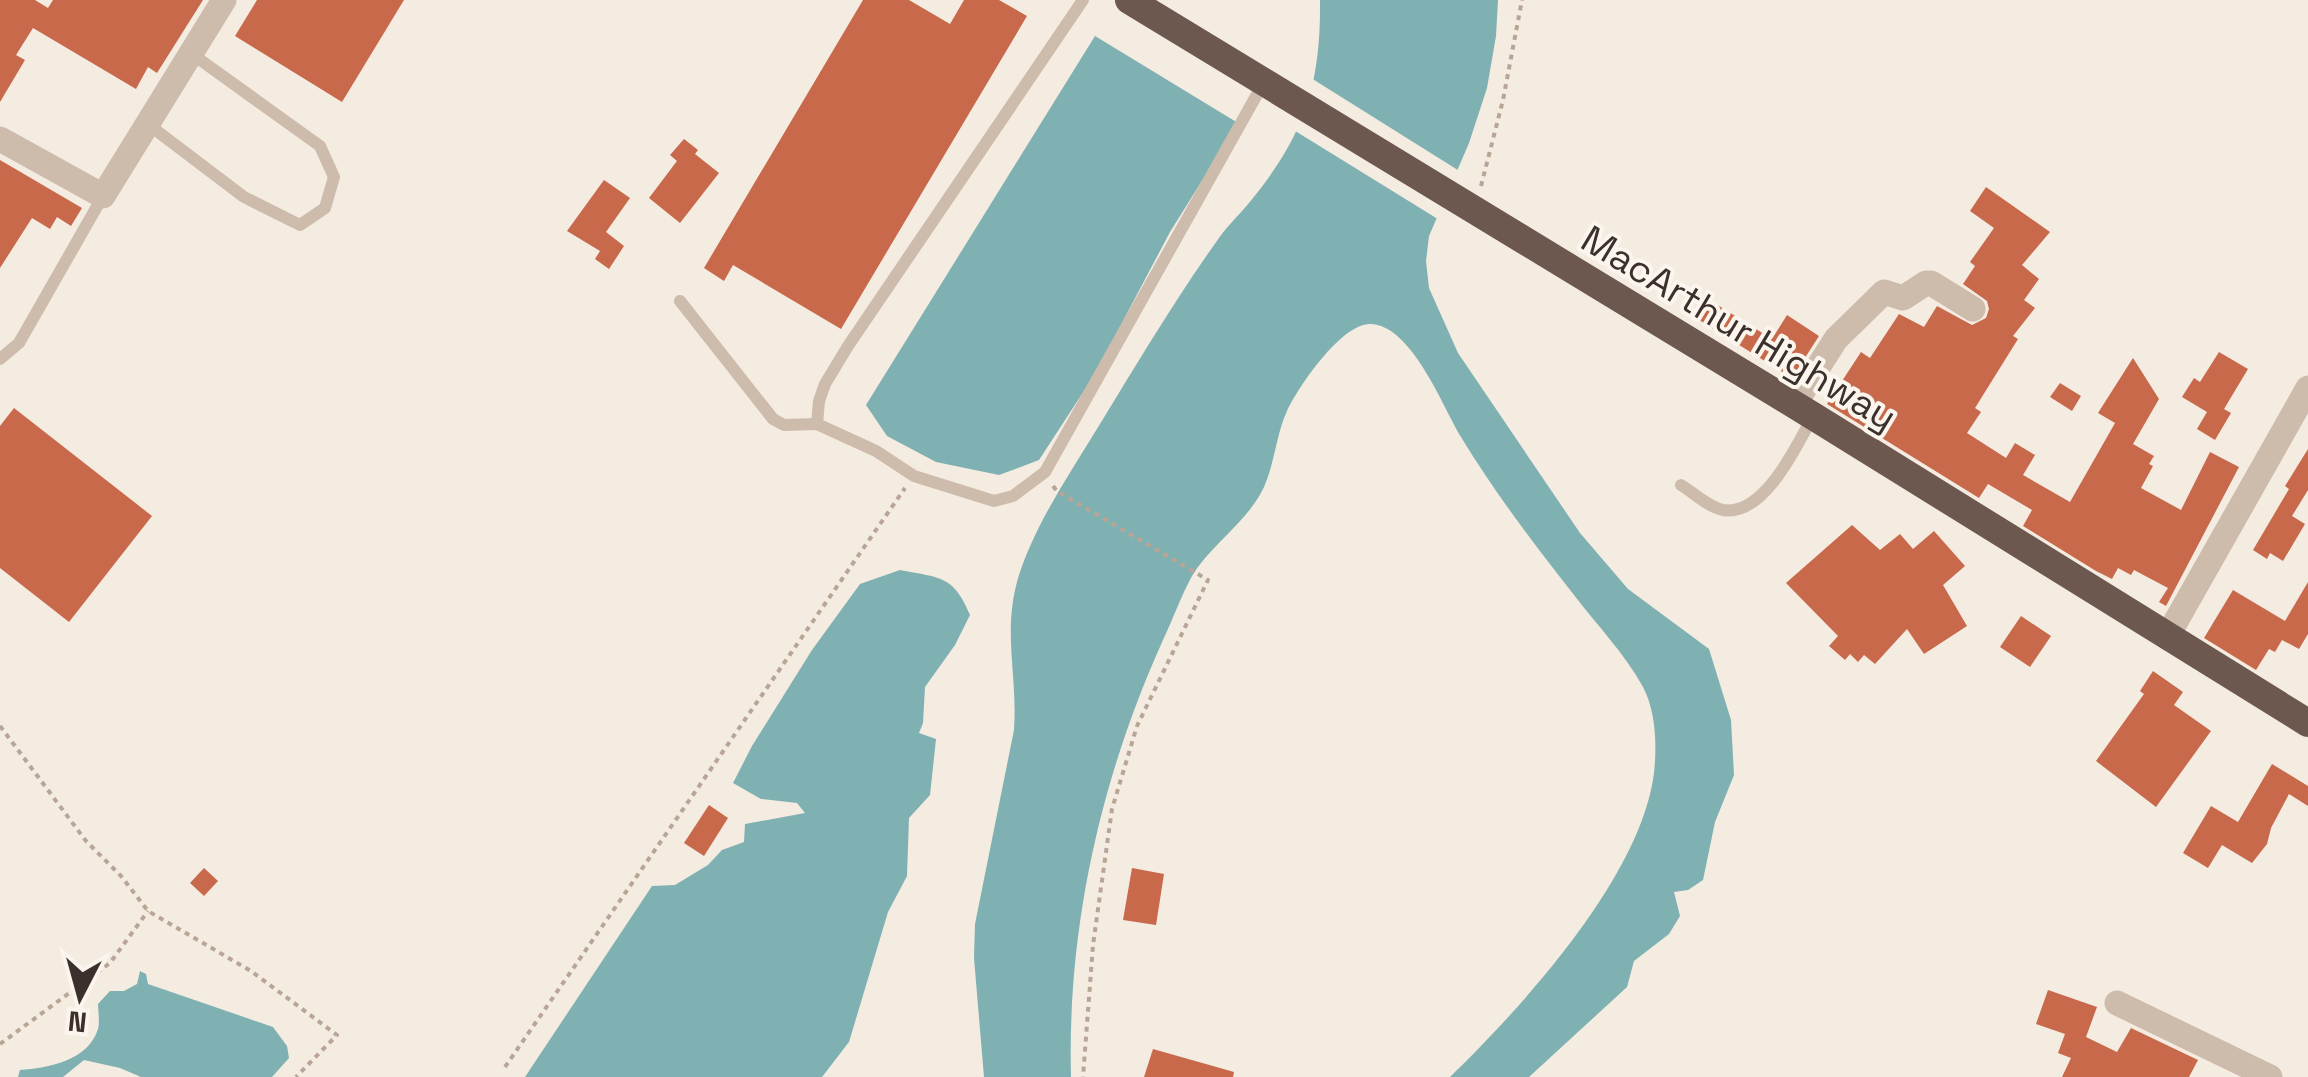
<svg xmlns="http://www.w3.org/2000/svg" width="2308" height="1077" viewBox="0 0 2308 1077" font-family="'Space Grotesk',sans-serif">
  <style>
    .water { fill: #7fb0b2 }
    .pier { fill: #f4ebe1 }
    .building { fill: #c8694b }
    .lines { fill: none; stroke-linecap: round; stroke-linejoin: round }
    .path { stroke: #b9a596; stroke-width: 4; stroke-dasharray: 5 5; stroke-linecap: butt }
    .service { stroke: #cdbbac; stroke-width: 12 }
    .minor { stroke: #cdbbac; stroke-width: 25 }
    .trunk { stroke: #6c584f; stroke-width: 28 }
    .labels { text-anchor: middle; stroke-width: 8; stroke-linejoin: round; paint-order: stroke }
    .street-label { font-size: 38px; fill: #3b302b; stroke: #fbf5ee }
  </style>
  <rect width="100%" height="100%" fill="#f4ebe1"/>
  <g class="water">
    <path d="M1320,0H1498L1496,36L1487,88L1469,143L1429,236L1426,261L1429,288L1458,353L1580,533L1628,589L1709,649L1731,720L1734,775L1715,822L1703,880L1688,890L1674,892L1680,916L1669,934L1634,961L1627,987L1529,1077H1450C1523,1006 1641,877 1654,773C1657,746 1656,711 1643,687C1625,654 1597,625 1574,595C1534,544 1495,493 1461,437C1443,407 1411,324 1370,324C1341,324 1299,386 1287,411C1276,435 1275,462 1264,487C1247,523 1212,543 1192,576C1181,596 1173,619 1163,640C1101,777 1067,927 1071,1077H984L974,958L975,924L1014,730C1018,673 1001,629 1020,572C1038,519 1071,472 1100,424C1138,362 1176,298 1219,238C1228,225 1239,215 1249,203C1304,136 1321,86 1320,0Z"/>
    <path d="M1095,36L1238,123L1170,232L1095,374L1039,460L999,475L936,462L887,436L866,405Z"/>
    <path d="M900,570C939,578 953,574 970,615L955,645L925,687L923,723L919,733L936,739L930,795L909,818L907,876L888,912L849,1042L822,1077H525L652,886L675,885L708,865L722,850L744,842L745,824L805,813L797,803L761,799L733,783L752,746L812,650L860,584Z"/>
    <path d="M140,971L146,974L148,984L273,1027L287,1046L289,1058L272,1077H141L120,1068L84,1060L63,1077H18L20,1070C48,1068 88,1061 98,1029C100,1022 98,1010 98,1004L110,991H124L137,984Z"/>
  </g>
  <path class="pier" d="M1311,78L1461,172L1441,221L1292,129Z"/>
  <g class="building">
    <path d="M0,0H35L48,8L53,0H203L157,73L148,67L136,89L33,28L16,55L25,60L0,102Z"/>
    <path d="M257,0H404L342,102L235,36Z"/>
    <path d="M863,0H909L950,24L964,0H999L1027,16L841,329L733,265L724,281L704,268Z"/>
    <path d="M684,139L698,150L695,154L719,173L680,223L649,198L677,161L670,155Z"/>
    <path d="M0,160L82,208L71,226L57,217L50,229L32,218L0,268Z"/>
    <path d="M604,180L630,198L606,232L624,246L609,269L595,259L600,251L567,231Z"/>
    <path d="M1986,187L2050,232L2022,265L2039,279L2024,300L2035,308L2013,336L2018,339L1975,408L1981,412L1967,433L2006,458L2015,443L2035,455L2023,475L2070,502L2115,423L2098,413L2133,358L2159,399L2133,444L2154,456L2149,464L2153,466L2141,488L2181,510L2210,452L2239,467L2166,606L2159,602L2168,588L2134,570L2131,575L2118,568L2112,579L2096,571L2023,526L2032,510L1988,484L1979,498L1827,404L1861,352L1870,358L1899,314L1924,327L1937,306L1972,325L1986,318L1989,309L1987,301L1963,284L1975,266L1970,262L1994,228L1970,211Z"/>
    <path d="M1708,299L1772,339L1787,315L1819,336L1792,378L1696,318Z"/>
    <path d="M2219,352L2248,369L2224,409L2231,413L2215,440L2197,429L2207,412L2182,397L2194,378L2200,382Z"/>
    <path d="M2060,383L2081,396L2072,411L2050,397Z"/>
    <path d="M14,408L152,516L69,622L0,568V426Z"/>
    <path d="M2308,449V490L2292,516L2305,524L2283,561L2270,553L2267,559L2253,550L2289,489L2285,486Z"/>
    <path d="M1852,525L1880,550L1900,534L1913,549L1934,531L1965,566L1943,585L1967,626L1924,654L1907,629L1875,664L1864,655L1858,662L1850,654L1845,660L1829,646L1838,636L1786,583Z"/>
    <path d="M2308,582V634L2299,649L2282,640L2275,652L2269,649L2256,670L2204,638L2233,590L2285,621Z"/>
    <path d="M2021,616L2051,636L2030,667L2000,647Z"/>
    <path d="M2153,671L2183,692L2174,705L2211,731L2156,807L2096,761L2144,694L2140,691Z"/>
    <path d="M2272,764L2308,786V806L2289,794L2271,828L2267,844L2252,863L2222,845L2208,868L2183,853L2211,806L2238,822Z"/>
    <path d="M709,805L728,818L704,856L684,843Z"/>
    <path d="M204,868L218,881L204,896L190,883Z"/>
    <path d="M1132,868L1164,874L1156,925L1123,920Z"/>
    <path d="M2048,990L2097,1007L2086,1037L2117,1052L2131,1028L2198,1060L2189,1077H2062L2071,1058L2058,1053L2065,1034L2036,1024Z"/>
    <path d="M1153,1049L1234,1072L1233,1077H1144Z"/>
  </g>
  <g class="lines">
    <g class="path">
      <path d="M1481,186L1503,100L1522,0"/>
      <path d="M1053,486L1057,491L1208,580L1137,726L1112,809L1093,945L1083,1077"/>
      <path d="M0,726L86,841L121,876L148,911L251,971L337,1035L296,1077"/>
      <path d="M0,1044L110,963L148,911"/>
      <path d="M505,1067L905,488"/>
    </g>
    <g class="service">
      <path d="M1083,0L848,346L825,384L819,401L817,424L876,451L914,476L994,501L1013,496L1045,472L1264,82"/>
      <path d="M149,125L244,197L300,225L325,208L334,177L320,146L192,54"/>
      <path d="M680,301L773,419L784,425L817,424"/>
      <path d="M0,359L19,343L103,196"/>
      <path d="M1681,485C1694,493 1708,507 1723,510C1764,517 1797,445 1813,416"/>
    </g>
    <g class="minor">
      <path d="M0,139L103,196L224,0"/>
      <path d="M1794,405L1836,339L1884,292L1903,298L1926,283H1931L1973,309"/>
      <path d="M2167,637L2308,388"/>
      <path d="M2117,1003L2270,1077"/>
    </g>
    <path class="trunk" d="M1129,0L1813,416L2308,723"/>
  </g>
  <g class="labels">
    <g class="street-label">
      <text transform="translate(1739 328) rotate(31)" y="13">MacArthur Highway</text>
    </g>
  </g>
  <g transform="translate(80 997) rotate(186)" stroke="#fbf5ee" stroke-width="8" paint-order="stroke">
  <path d="M0-8L18 38L0 25L-18 38Z" fill="#3b302b"/>
  <text y="-15" font-size="28" font-weight="bold" text-anchor="middle" fill="#3b302b">N</text>
  </g>
</svg>
